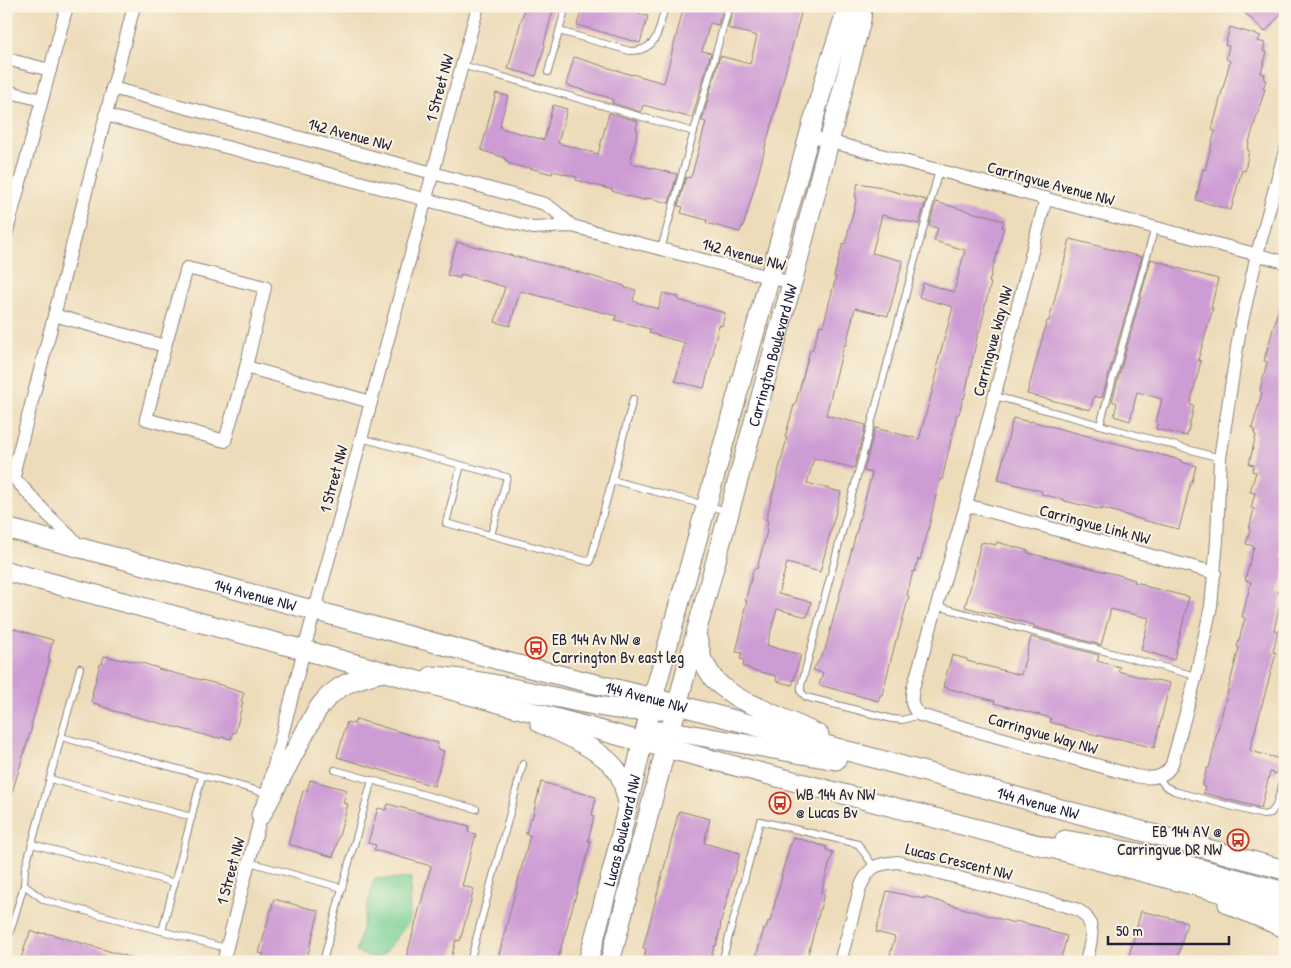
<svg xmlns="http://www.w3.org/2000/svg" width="1291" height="968" viewBox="0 0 1291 968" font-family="'Patrick Hand',sans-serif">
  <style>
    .green { fill: #75cf96; stroke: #4c7868 }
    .building { fill: #ce9cd4 }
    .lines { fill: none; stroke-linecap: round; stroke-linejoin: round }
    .lane-casing { stroke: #887f7a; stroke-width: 8 }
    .street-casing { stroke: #887f7a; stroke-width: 14 }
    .secondary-casing { stroke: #887f7a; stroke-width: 21 }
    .lane { stroke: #fff; stroke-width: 6 }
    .street { stroke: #fff; stroke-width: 12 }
    .secondary { stroke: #fff; stroke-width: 19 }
    .labels { text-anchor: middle; stroke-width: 4; stroke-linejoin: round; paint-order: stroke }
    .street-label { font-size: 16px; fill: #22223b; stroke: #fcf5e5 }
    .poi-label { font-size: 16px; fill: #22223b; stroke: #fcf5e5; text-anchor: start }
  </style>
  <rect width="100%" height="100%" fill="#fcf5e5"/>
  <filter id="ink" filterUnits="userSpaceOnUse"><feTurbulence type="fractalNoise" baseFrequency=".02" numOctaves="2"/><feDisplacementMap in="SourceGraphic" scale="10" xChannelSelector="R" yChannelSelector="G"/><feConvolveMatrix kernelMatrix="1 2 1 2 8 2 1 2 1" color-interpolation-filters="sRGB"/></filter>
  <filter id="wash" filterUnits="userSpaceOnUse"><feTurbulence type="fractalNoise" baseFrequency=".0096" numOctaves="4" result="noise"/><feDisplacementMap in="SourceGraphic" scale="20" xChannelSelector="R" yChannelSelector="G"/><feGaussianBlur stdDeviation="1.12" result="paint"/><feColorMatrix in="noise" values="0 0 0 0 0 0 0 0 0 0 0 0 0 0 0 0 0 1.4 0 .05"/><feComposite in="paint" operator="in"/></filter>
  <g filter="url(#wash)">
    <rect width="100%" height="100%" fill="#eddcba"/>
    <path class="green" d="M411,878L409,922L379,960L356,952L374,879Z"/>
    <g id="blocks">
      <g class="building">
        <path d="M525,6H554L544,44L545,45L536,76L508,69Z"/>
        <path d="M583,6H614L648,16L640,43L577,25Z"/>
        <path d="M684,6H724L718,25L710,23L702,51L711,53L692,118L643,105L641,112L612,103L613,99L566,85L574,57L632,75V74L664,83Z"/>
        <path d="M734,6H803L756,182L743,227L742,226L740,232L706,223L707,220L681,213L683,207L678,206L686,177L690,178L692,174L706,122L702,121L720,56L750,64L757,36L728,28Z"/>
        <path d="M1238,6H1285V9L1265,32Z"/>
        <path d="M1230,27L1261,36L1257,41L1265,43L1263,51L1267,52L1261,73L1265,74L1264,80H1266L1263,89H1265L1247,149L1249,150L1245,171L1242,170L1231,210L1196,200L1203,169L1205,170L1215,131L1212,130L1230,61L1226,59L1229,46L1225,45Z"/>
        <path d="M496,93L508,96L500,124L501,125L500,128L544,140L553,105L567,109L558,143L598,154L609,113L638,121L636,129L638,130L630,163L677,174L669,203L649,198V199L645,198V200H643L627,196L612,191L613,190L576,180L577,177L553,171L552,174L526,167V168L510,164L508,163V161L505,160V158L481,150Z"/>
        <path d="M858,183L882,187L881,188L926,200L919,224L882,215L872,253L903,261L888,316L855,308L846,345H844L826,415L866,425L854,468L814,458L807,483L841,492L820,572L787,563L778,594L811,602L807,617L777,609L767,645H769V646L801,655L792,685L776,681L777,676L751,670V669L743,666L744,660L740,659L742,653L736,652L745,615L743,614L747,601H745L754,568L757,569L767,531H766L768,521L766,520L787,438L785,437L794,405L795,406L810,350L812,351L820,325L823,326L836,277L834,276L843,243L845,244L857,197L855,196Z"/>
        <path d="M936,202L982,215L983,214L996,218V219L1004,221L1002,227H1004L989,282L991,283L984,309L985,310L979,333H978L964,399L963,398L959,414H957L942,480L940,479L936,495L929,527L920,560L918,559L915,572L913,571L907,595L909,596L897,640H896L882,695H880L878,701L819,685L823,673L813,670L825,650L872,473L864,471L875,428L919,439L938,370L936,369L953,307L919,297L923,283L954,292L965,250L934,241L938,228L929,226Z"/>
        <path d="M1070,239L1142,257L1102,398L1094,396L1090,410L1027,394L1047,321H1049Z"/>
        <path d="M457,242L574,271L625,286V288L636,290L633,301L658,309L663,293L679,297L678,300L725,313L722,326L719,325L713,349L714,350L704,388L675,381L685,343L649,333L650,329L615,320L617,316L520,291L510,326L495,322L505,287L461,274L460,278L447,275L452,255H453Z"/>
        <path d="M1151,259L1170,265V266L1218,279L1211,308H1213L1198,360L1201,361L1190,405L1194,406L1187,436L1156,429L1158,422H1156L1162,399L1137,392L1130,421L1114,416L1117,403L1112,401Z"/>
        <path d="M1281,301L1285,302V472L1282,483L1285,484V501L1280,519L1285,520V538L1280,557L1285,558V569L1278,593L1282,594L1274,630L1278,631L1273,652L1276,653L1250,749L1251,751L1280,759L1276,774L1270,772L1261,808L1203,793L1205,787L1202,786L1207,768H1209L1215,744H1214L1239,648L1237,647L1245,618L1242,617L1251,582L1245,580L1254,546L1246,544L1250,530L1249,529L1254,509L1251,508L1255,493L1250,492L1256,472L1252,471L1254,465L1249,464L1256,435L1254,434L1255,429L1252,428L1262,393L1260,391L1267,362L1264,361Z"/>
        <path d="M1013,418L1030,422L1031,421L1061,429L1181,460V462L1196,466L1192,482H1191L1179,529L1150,522L1102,508V510L1065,501V500L1041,494L1042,491L998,480Z"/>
        <path d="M983,542L996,545L997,542L1029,551L1028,553L1119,575L1135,580L1134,582L1144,584V586L1189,597L1174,660L1141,650L1149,618L1111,609L1101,645L1034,627V625L965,607L975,570H974L981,543H983Z"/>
        <path d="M6,628L14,630V629L53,640L48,659H50L31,726L32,727L10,799H6Z"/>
        <path d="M1031,637L1099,655L1097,661L1120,667L1118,671L1155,681L1156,680L1170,683L1154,748L1117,738V740L1065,727V726L1050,722L1051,718L994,703L995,701L943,687L952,655L967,659V661L1021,675Z"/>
        <path d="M104,656L123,660V659L142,663L158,668V669L225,686V687L244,693L241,701L243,702L235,733L233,732L231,739L222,737L221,738L211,737L194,732L110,710V709L100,706L101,705L91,702L93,695L92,694L100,664H102Z"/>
        <path d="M356,719L438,743L437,749L444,751L434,786L337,757L347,722L354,724Z"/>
        <path d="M310,780L347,790L343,803L348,804L333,857L288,844L303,791L307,792Z"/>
        <path d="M541,782L596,797L592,815L594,816L588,841H591L557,962H497L530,835L526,834L530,818L532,819Z"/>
        <path d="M388,804L469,826L468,832L476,834L462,886L474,889L460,941L456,940L450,962H405L431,866L374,850L376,845L368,843L378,808L386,810Z"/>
        <path d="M679,811L710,819L704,843L740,853L720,925H721L716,946H714L710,962H643L646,949L643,948Z"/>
        <path d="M793,837L827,847L826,850L833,852L821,893L824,894L806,962H762L755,960L764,929H766L768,921L770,922L782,876H781L790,845H791Z"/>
        <path d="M887,891L924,899V897L1014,923L1015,921L1049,929L1048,931L1067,936L1060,962H888L895,937L876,932Z"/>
        <path d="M274,899L319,911L306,962H262L264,954L259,953Z"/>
        <path d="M1141,911L1187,922L1177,962H1135L1128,960Z"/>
        <path d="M30,931L39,934L40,933L50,934L133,958L132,962H20L27,939H28Z"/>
      </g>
    </g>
  </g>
  <g filter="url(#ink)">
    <use href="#blocks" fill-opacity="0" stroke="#887f7a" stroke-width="1"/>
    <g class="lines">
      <g class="lane-casing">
        <g id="lane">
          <path d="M559,31L630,51C659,51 659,28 665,6"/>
          <path d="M462,65L694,132"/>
          <path d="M548,72L566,6"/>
          <path d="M661,249L729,6"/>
          <path d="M995,396L1220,458"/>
          <path d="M1100,425L1155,227"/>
          <path d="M361,438L461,465L446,523L590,562L612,480L727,511"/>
          <path d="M461,465L507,477L491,535"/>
          <path d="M612,480L633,399"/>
          <path d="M937,606L1196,676"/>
          <path d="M80,668L25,869L24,885L44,900L226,948"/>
          <path d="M920,715L902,720L892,719L806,697L801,692V686L939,170"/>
          <path d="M61,737L266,793"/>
          <path d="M335,770L476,809"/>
          <path d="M1158,777L1165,786L1174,791L1263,815L1271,813L1276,806L1285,776"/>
          <path d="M50,779L192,817"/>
          <path d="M32,844L175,883"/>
          <path d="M249,862L342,888L323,962"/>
          <path d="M342,888L372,780"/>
          <path d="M162,931L202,776"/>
          <path d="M6,946L24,885"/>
          <path d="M470,962L523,764"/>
          <path d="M722,962L760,821L858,844L874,867"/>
        </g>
      </g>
      <g class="street-casing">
        <g id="street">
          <path d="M6,59L50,70"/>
          <path d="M112,88L433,173L545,204L554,210L572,226"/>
          <path d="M6,91L42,100"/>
          <path d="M105,115L533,228L572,226L792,283"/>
          <path d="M809,136L1285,262"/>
          <path d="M1046,198L966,505L913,688C911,700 910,707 920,715L1135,776C1150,779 1165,779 1172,764L1196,676L1211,606L1217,541L1220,458L1239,335L1257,254L1285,151"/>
          <path d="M6,235L67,6"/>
          <path d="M54,315L165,346L187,268L265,287L246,367L225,441L146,419L165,346"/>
          <path d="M246,367L371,402"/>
          <path d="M966,505L1215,573"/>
          <path d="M81,547L49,516L15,479V467L134,6"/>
          <path d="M223,962L304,650L478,6"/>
          <path d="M840,962L861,885C871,865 876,864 898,862L1070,907C1074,908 1078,910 1081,912C1098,924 1090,945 1086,962"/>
        </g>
      </g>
      <g class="secondary-casing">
        <g id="secondary">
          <path id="s1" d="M6,528L518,665L653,698L1285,870"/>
          <path d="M6,571L304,650L643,742L1285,909"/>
          <path d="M697,637L702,660L713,678L721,686L738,698L819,735"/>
          <path d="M432,676C477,679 520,690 564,699C596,706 628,713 662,710"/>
          <path d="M540,723C562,733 610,753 620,776C624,784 625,793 628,802"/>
          <path d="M659,731H671L836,760"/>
          <path d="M261,815L317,710C335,685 353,679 383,672"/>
          <path d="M1065,840L1149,855L1285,892"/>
          <path d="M1228,904L1285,928"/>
          <path id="s2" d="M588,962L614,864L653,698L809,136L829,65L848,6"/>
          <path id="s3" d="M610,962L696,633L792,283L861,20L862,6"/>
        </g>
      </g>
      <use href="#lane" class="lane"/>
      <use href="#street" class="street"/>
      <use href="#secondary" class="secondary"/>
    </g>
  </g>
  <defs>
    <g id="bus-ring" transform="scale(1.125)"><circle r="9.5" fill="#fcf5e5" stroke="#c8321e" stroke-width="1.5"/><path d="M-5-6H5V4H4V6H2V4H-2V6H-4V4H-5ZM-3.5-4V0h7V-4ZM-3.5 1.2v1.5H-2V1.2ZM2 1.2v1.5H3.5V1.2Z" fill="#c8321e"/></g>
  </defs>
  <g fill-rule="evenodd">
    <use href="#bus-ring" x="536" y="648"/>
    <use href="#bus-ring" x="780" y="803"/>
    <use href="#bus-ring" x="1238" y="840"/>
  </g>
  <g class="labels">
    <g class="street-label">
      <text transform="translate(439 88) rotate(-75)" y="6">1 Street NW</text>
      <text transform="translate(350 134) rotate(15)" y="6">142 Avenue NW</text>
      <text transform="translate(1051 183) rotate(15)" y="6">Carringvue Avenue NW</text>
      <text transform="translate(744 254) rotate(15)" y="6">142 Avenue NW</text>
      <text transform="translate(992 341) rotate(-75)" y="6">Carringvue Way NW</text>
      <text dy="6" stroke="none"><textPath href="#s3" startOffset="628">Carrington Boulevard NW</textPath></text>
      <text transform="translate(333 479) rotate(-75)" y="6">1 Street NW</text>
      <text transform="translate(1095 524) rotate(15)" y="6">Carringvue Link NW</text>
      <text dy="6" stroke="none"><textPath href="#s1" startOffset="258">144 Avenue NW</textPath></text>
      <text dy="6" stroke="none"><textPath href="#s1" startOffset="662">144 Avenue NW</textPath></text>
      <text transform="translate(1043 733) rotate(16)" y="6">Carringvue Way NW</text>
      <text dy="6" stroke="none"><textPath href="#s1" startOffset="1068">144 Avenue NW</textPath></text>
      <text dy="6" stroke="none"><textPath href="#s2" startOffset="136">Lucas Boulevard NW</textPath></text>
      <text transform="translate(959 861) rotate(14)" y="6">Lucas Crescent NW</text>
      <text transform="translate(230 871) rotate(-75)" y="6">1 Street NW</text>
    </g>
    <g class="poi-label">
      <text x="552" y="645">EB 144 Av NW @<tspan x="552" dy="18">Carrington Bv east leg</tspan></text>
      <text x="796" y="800">WB 144 Av NW<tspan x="796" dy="18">@ Lucas Bv</tspan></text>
      <text x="1222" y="837" text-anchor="end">EB 144 AV @<tspan x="1222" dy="18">Carringvue DR NW</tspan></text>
    </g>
  </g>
  <rect width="1291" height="968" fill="none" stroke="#fcf5e5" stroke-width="25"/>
  <path d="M1108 936v8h121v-8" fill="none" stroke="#22223b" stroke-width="2.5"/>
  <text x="1116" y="936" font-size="15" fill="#22223b" stroke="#fcf5e5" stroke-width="4" paint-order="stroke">50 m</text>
</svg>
